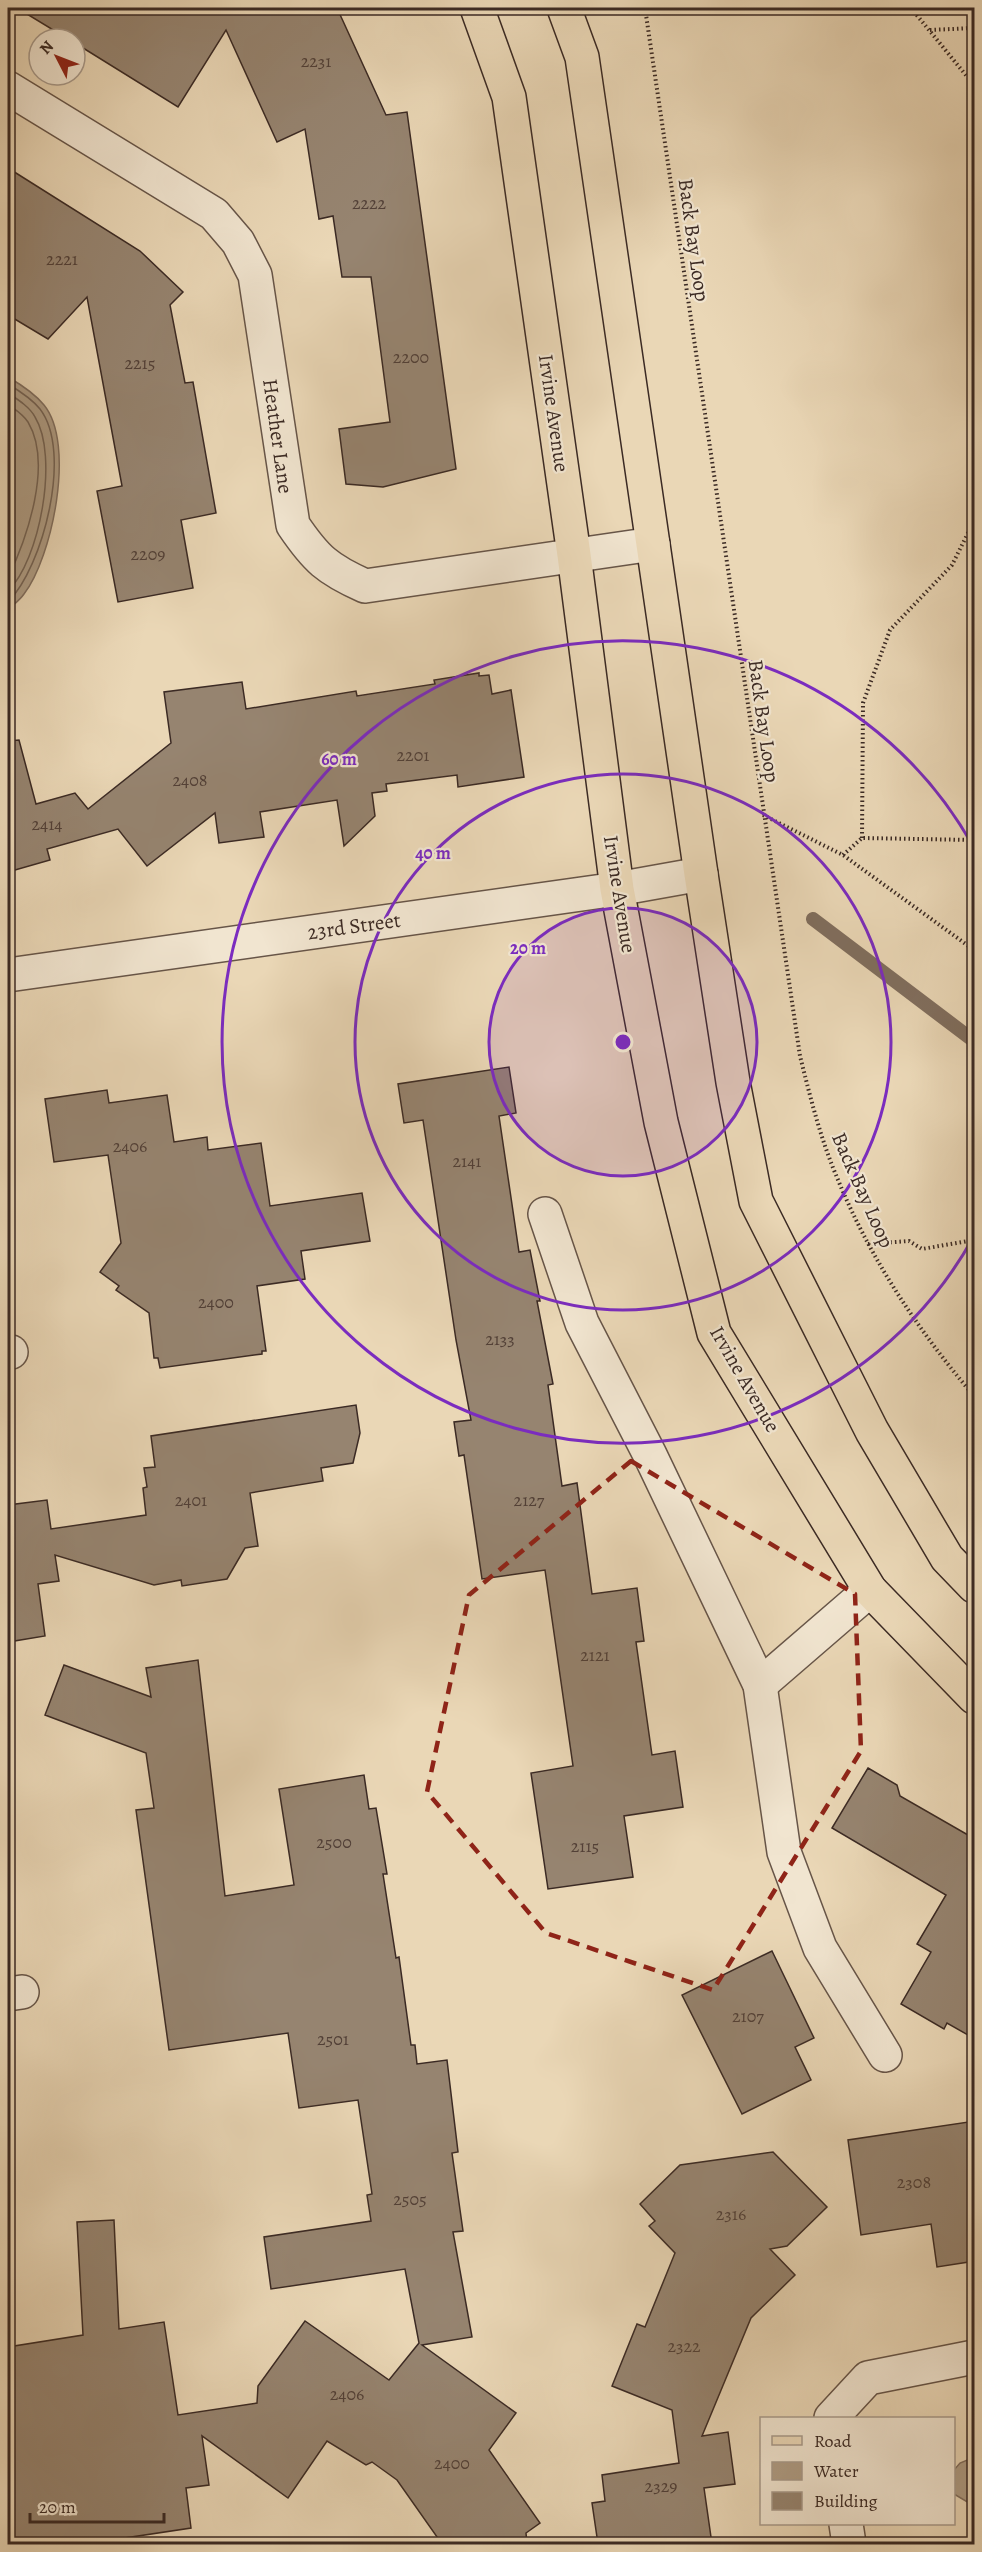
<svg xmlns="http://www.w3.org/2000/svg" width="982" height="2552" viewBox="0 0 982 2552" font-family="Alegreya,serif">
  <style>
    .water { fill: #ae9c84; stroke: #806e5e; stroke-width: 1.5 }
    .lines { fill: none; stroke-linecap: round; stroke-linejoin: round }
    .shore { stroke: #746354; stroke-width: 1.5 }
    .stream { stroke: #806e5e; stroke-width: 14 }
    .building { fill: #968470; stroke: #3b2a24; stroke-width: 1.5 }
    .minor-casing { stroke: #675548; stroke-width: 36 }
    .major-casing { stroke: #3b2a24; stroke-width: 36 }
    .path { stroke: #3b2a24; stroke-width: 4; stroke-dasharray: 1.5 3; stroke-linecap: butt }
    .minor { stroke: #f1e5d0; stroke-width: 33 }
    .major { stroke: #ead7b6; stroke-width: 33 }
    .marked { fill: none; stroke: #8f2418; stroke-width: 4.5; stroke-dasharray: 12 8; stroke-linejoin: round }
    .ring { fill: none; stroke: #7b2cbf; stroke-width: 3 }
    .labels { text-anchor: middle; stroke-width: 4.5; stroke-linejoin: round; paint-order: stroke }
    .number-label { font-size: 18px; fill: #524037 }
    .street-label { font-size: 21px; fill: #3b2a24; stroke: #f1e5d0 }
    .centre { fill: #7b2cbf; stroke: #f1e5d0; stroke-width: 3 }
    .ring-label { font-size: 18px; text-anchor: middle; font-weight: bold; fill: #7b2cbf; stroke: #f1e5d0; stroke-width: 4.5; stroke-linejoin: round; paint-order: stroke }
  </style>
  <rect width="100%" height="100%" fill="#ead7b6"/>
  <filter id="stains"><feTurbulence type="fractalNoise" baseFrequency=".00333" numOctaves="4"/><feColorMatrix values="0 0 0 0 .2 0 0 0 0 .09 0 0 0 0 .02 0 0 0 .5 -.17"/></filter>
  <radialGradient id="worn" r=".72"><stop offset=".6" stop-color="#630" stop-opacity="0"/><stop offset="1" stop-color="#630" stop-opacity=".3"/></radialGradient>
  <g class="water">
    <path d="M8,377C20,384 35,394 44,405C76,444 52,558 24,594C20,600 13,605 8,610Z"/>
    <path d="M972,2458L974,2459V2506L954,2494V2470L960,2463Z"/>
  </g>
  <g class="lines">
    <g class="shore">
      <path d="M8,384C18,390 32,399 40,409C73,452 43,567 8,602"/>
      <path d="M8,393C17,399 30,407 35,417C59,456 40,560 8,591"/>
      <path d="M8,404C14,409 23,414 28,422C53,464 27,538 8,578"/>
    </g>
    <path class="stream" d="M813,919L974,1041"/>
  </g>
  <g class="building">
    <path d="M17,8H337L386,115L407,112L456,469L383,487L346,484L339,429L390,422L371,277H342L333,216L319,219L305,129L277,142L226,30L178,107L75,43V39H68Z"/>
    <path d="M8,168L140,251L183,292L170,305L185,383L193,382L216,513L181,520L193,588L118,602L97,491L122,486L87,297L48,339L8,315Z"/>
    <path d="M479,673V676L489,675L492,694L511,690L524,777L458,787L457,775L386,784L387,791L372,793L375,816L344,846L337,800L260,812L264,837L219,843L215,813L147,866L118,829L47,849L50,860L8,872V741L19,740L36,804L75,793L88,809L171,743L164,692L242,682L246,709L356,691L357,696L435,684L434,680Z"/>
    <path d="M509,1067L516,1113L499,1116L519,1252L530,1250L540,1301H537L553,1384L548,1385L562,1486L577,1483L592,1594L637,1588L644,1641L636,1642L652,1755L675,1751L683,1807L624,1816L633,1877L548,1889L531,1773L573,1766L545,1570L482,1579L464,1455L459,1456L454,1422L471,1420L456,1340L423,1120L404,1123L398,1084Z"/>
    <path d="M107,1090L109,1103L167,1095L174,1142L207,1137L208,1150L261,1143L270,1206L362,1193L370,1241L301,1251L305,1279L257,1286L266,1351H262V1354L160,1368L158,1358H154L149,1313L116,1290L119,1286L100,1272L121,1243L108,1155L54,1162L45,1099Z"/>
    <path d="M356,1405L360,1433L353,1463L321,1468L323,1481L250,1493L258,1546L245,1548L227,1579L182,1586L181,1580L154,1585L55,1555L59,1581L38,1584L45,1636L8,1642V1505L47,1500L51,1529L146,1515L143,1488L147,1487L144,1468L155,1467L151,1436Z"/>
    <path d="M198,1660L225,1896L294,1885L279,1789L364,1775L369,1809L376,1808L387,1874H383L396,1958L399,1957L411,2045H415L417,2064L447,2060L458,2152L452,2153L463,2231L453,2232L472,2337L422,2345L516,2413L489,2450L540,2523L526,2533L527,2544H442L397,2480L372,2462L366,2465L327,2441L288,2498L202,2436L209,2485L186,2488L191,2528L105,2541V2544H10L8,2347L83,2335L77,2222L114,2220L119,2329L164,2322L178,2415L257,2403L258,2386L305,2321L389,2380L419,2343L405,2269L271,2289L264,2237L371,2221L367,2195L372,2194L358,2100L299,2108L288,2033L169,2050L136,1810L154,1808L146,1753L45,1715L64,1665L151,1697L146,1668Z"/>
    <path d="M868,1768L897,1785L900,1796L975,1839V2039L947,2023L944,2029L901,2004L931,1952L917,1944L946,1895L832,1828Z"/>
    <path d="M772,1951L814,2038L795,2047L811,2080L742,2114L682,1995Z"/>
    <path d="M975,2121V2261L937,2267L931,2224L861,2235L848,2140Z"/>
    <path d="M773,2152L827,2207L787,2246L770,2249L795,2275L751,2318L702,2436L728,2432L735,2484L704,2488L712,2544H598L592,2503L605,2501L602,2475L679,2463L672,2410L612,2386L637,2324L645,2327L675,2253L649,2226L655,2221L640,2204L680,2165Z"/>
  </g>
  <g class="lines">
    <g class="minor-casing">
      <g id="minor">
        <path d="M8,88L214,214L238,242L255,275L293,525C316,559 327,569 365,586L653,544"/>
        <path d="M8,975L617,889L701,874"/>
        <path d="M545,1214L582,1323L650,1455L760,1685L784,1852L820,1948L885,2055"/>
        <path d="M8,1352H11"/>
        <path d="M760,1685L870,1590"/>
        <path d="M8,1994L22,1992"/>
        <path d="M831,2418L868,2378L974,2357"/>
        <path d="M846,2524L849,2544"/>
      </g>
    </g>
    <g class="major-casing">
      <g id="major">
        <path d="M477,8L509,97L574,555L617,889L661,1122L714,1333L870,1590L974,1697"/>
        <path d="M564,8L582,57L701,874L733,1082L756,1201L872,1431L947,1558L974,1586"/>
      </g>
    </g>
    <g class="path">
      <path d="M645,8L800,1056C810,1096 820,1137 836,1175C869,1257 917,1329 974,1396"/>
      <path d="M911,8L974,85"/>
      <path d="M930,30L974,28"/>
      <path d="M763,815L843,855L974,950"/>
      <path d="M862,838L863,703L890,630L952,565L974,521"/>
      <path d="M843,855L862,838L974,840"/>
      <path d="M868,1244L909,1241L922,1249L974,1240"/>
    </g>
    <use href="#minor" class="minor"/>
    <use href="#major" class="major"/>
  </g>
  <path class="marked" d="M631,1461L855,1594L861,1751L713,1990L546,1933L427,1792L469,1595Z"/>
  <circle cx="623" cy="1042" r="134" fill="#7b2cbf" fill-opacity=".12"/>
  <g class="ring">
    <circle cx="623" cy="1042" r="134"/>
    <circle cx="623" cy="1042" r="268"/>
    <path d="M974 1236A401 401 0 1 1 974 848"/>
  </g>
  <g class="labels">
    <g class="number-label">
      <text x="316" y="67">2231</text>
      <text x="369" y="209">2222</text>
      <text x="62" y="265">2221</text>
      <text x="411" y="363">2200</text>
      <text x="140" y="369">2215</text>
      <text x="148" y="560">2209</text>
      <text x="413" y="761">2201</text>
      <text x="190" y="786">2408</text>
      <text x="47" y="830">2414</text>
      <text x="130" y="1152">2406</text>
      <text x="467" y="1167">2141</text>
      <text x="216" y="1308">2400</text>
      <text x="500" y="1345">2133</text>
      <text x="191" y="1506">2401</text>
      <text x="529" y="1506">2127</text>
      <text x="595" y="1661">2121</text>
      <text x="334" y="1848">2500</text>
      <text x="585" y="1852">2115</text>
      <text x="748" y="2022">2107</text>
      <text x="333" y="2045">2501</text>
      <text x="914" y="2188">2308</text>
      <text x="410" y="2205">2505</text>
      <text x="731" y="2220">2316</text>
      <text x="684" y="2352">2322</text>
      <text x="347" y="2400">2406</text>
      <text x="452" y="2469">2400</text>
      <text x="661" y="2492">2329</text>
    </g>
    <g class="street-label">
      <text transform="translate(694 240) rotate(82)" y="7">Back Bay Loop</text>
      <text transform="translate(554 413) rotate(82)" y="7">Irvine Avenue</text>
      <text transform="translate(278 436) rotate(82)" y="7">Heather Lane</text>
      <text transform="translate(764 721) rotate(82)" y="7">Back Bay Loop</text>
      <text transform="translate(620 894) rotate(81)" y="7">Irvine Avenue</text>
      <text transform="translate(354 926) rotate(-8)" y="7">23rd Street</text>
      <text transform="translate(863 1190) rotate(66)" y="7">Back Bay Loop</text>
      <text transform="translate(745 1379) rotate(60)" y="7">Irvine Avenue</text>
    </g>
  </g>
  <circle cx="623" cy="1042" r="9" class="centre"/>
  <g class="ring-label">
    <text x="339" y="765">60 m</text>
    <text x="433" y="859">40 m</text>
    <text x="528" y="954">20 m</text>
  </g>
  <rect width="982" height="2552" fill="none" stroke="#ead7b6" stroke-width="30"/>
  <rect x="9" y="9" width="964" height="2534" fill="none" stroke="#3b2a24" stroke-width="3"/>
  <rect x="15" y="15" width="952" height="2522" fill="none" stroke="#3b2a24" stroke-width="1.5"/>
  <rect x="760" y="2417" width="195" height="108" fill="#f1e5d0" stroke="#a89a8b" stroke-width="1.5"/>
  <rect x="772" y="2436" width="30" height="9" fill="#ead7b6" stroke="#a89a8b" stroke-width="1.5"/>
  <text x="814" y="2447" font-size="18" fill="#3b2a24">Road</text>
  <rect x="772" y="2462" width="30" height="18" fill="#ae9c84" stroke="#a89a8b" stroke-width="1.5"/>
  <text x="814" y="2477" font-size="18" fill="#3b2a24">Water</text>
  <rect x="772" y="2492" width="30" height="18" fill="#968470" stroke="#a89a8b" stroke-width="1.5"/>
  <text x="814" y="2507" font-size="18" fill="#3b2a24">Building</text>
  <g transform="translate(57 57) rotate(312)"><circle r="28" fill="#f1e5d0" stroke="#a89a8b" stroke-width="1.5"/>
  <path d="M0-4.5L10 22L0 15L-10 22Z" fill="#8f2418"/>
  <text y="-9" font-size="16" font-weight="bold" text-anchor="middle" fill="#3b2a24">N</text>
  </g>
  <path d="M30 2513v9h134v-9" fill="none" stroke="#3b2a24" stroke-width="3"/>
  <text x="39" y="2513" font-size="18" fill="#3b2a24" stroke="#f1e5d0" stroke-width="4.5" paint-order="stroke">20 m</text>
  <rect width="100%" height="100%" filter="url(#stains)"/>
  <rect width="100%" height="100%" fill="url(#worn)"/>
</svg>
